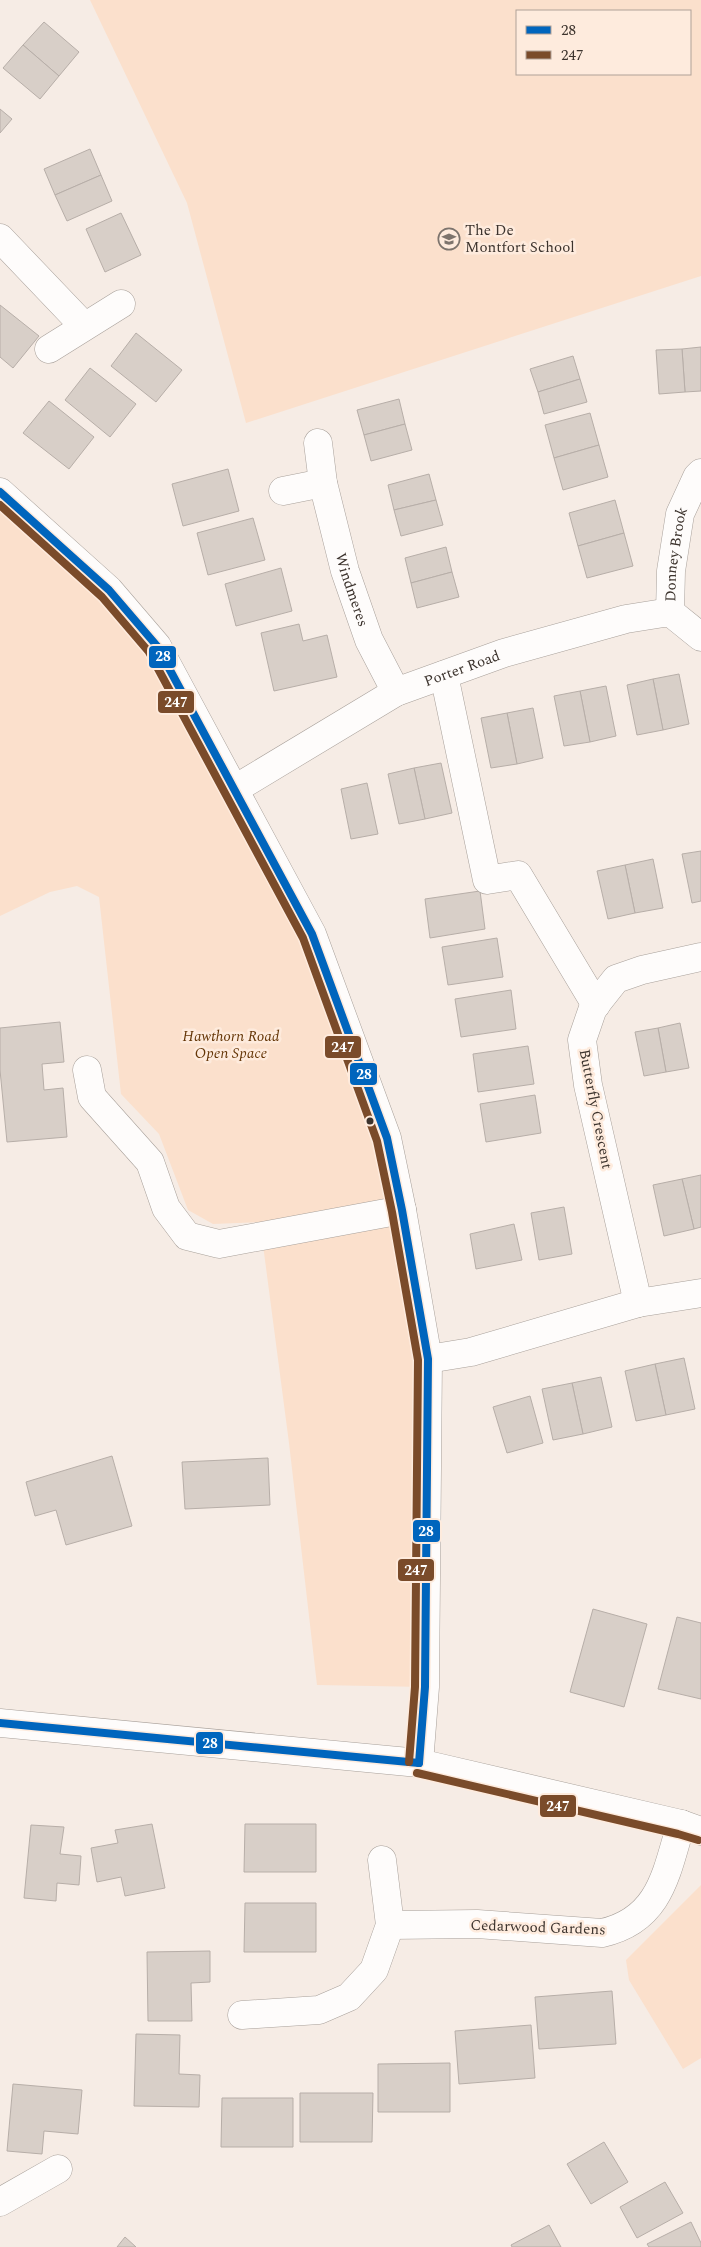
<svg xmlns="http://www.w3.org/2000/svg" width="701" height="2247" viewBox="0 0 701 2247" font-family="Spectral,serif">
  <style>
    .green { fill: #fbe0cc; fill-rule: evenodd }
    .building { fill: #d8cfc8; stroke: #b7aea8 }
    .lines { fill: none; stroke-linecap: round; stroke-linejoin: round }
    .minor-casing { stroke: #a8a09a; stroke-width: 29 }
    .minor { stroke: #fefcfb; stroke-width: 28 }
    .bus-1-casing { stroke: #feebdd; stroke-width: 11 }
    .bus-2-casing { stroke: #feebdd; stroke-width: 11 }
    .bus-1 { stroke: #0065bd; stroke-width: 8 }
    .bus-2 { stroke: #7a4b2a; stroke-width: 8 }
    .bus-dot { fill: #3c332d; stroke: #feebdd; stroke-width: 2 }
    .labels { text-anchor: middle; stroke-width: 5; stroke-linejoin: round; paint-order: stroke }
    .poi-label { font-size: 15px; fill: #3c332d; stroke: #feebdd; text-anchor: start }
    .street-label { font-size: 15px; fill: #3c332d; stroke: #feebdd }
    .park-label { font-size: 15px; font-style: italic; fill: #663708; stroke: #feebdd }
    .line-badge { stroke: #feebdd; stroke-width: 2 }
    .badge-label { font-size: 14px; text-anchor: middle; font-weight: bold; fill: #fff }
  </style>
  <rect width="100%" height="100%" fill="#f6ece5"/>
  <g class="green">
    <path d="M90,0H701V276L246,423L187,203ZM517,11H690V74H517Z"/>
    <path d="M0,492L157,646L354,1045L428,1359L425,1687L317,1685L289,1443L260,1222L213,1224L188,1210L159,1134L121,1094L99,897L77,886L50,892L0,916Z"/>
    <path d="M701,1885V2058L683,2069L629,1980L626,1960Z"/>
  </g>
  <g class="building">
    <path d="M44,22L79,52L59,76L23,45Z"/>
    <path d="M23,45L59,76L40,99L3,68Z"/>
    <path d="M0,109L12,119L0,133Z"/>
    <path d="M90,149L101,175L55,195L44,169Z"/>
    <path d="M101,175L112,201L67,221L55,195Z"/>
    <path d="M121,213L141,255L105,272L86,229Z"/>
    <path d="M0,305L39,336L13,368L0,357Z"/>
    <path d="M136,333L182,370L156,402L111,366Z"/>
    <path d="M701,347V391L685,392L682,349Z"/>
    <path d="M682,349L685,392L659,394L656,350Z"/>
    <path d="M573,356L580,379L538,392L530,369Z"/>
    <path d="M90,368L136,404L110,437L65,400Z"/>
    <path d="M580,379L587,402L544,414L538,392Z"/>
    <path d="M399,399L405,424L364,435L357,410Z"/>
    <path d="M49,401L94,437L69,469L23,433Z"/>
    <path d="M590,413L599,445L554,458L545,425Z"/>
    <path d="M405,424L412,450L371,461L364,435Z"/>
    <path d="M599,445L608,477L563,490L554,458Z"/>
    <path d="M228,469L239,511L183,526L172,484Z"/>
    <path d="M429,474L436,500L394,510L388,485Z"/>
    <path d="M436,500L443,525L401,536L394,510Z"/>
    <path d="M615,500L624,533L578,546L569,513Z"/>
    <path d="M253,518L265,560L208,575L197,533Z"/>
    <path d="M624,533L633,566L587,578L578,546Z"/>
    <path d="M446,547L452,572L411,583L405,558Z"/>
    <path d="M281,568L292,611L236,626L225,584Z"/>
    <path d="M452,572L459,597L417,608L411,583Z"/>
    <path d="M299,624L303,641L327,635L337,677L274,691L261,633Z"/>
    <path d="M679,674L689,724L663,730L653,679Z"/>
    <path d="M653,679L663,730L637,735L627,685Z"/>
    <path d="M606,686L616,736L590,742L580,691Z"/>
    <path d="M580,691L590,742L564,746L554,696Z"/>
    <path d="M533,708L543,758L517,764L507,713Z"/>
    <path d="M507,713L517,764L491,768L481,718Z"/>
    <path d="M441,763L452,813L425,819L414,768Z"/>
    <path d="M414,768L425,819L399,824L388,774Z"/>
    <path d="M367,783L378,834L351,839L341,789Z"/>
    <path d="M701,851V901L692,903L682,854Z"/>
    <path d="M653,859L663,908L635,913L625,865Z"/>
    <path d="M625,865L635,913L608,919L597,871Z"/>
    <path d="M480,891L485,929L430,938L425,899Z"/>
    <path d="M497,938L503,977L448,985L442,947Z"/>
    <path d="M511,990L516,1029L461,1037L455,999Z"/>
    <path d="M60,1022L64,1062L42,1064L44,1090L63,1088L67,1137L7,1142L0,1070V1028Z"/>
    <path d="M680,1023L689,1068L666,1072L658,1028Z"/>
    <path d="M658,1028L666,1072L644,1076L635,1032Z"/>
    <path d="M528,1046L534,1084L478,1092L473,1054Z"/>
    <path d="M535,1095L541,1133L486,1142L480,1104Z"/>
    <path d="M701,1175V1227L694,1229L682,1179Z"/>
    <path d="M682,1179L694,1229L664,1236L653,1185Z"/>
    <path d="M564,1207L572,1254L539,1260L531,1213Z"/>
    <path d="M514,1224L522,1260L476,1269L470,1234Z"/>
    <path d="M684,1358L695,1409L666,1415L655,1364Z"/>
    <path d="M655,1364L666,1415L636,1421L625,1371Z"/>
    <path d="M601,1377L612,1427L583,1434L572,1383Z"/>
    <path d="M572,1383L583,1434L553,1440L542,1389Z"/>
    <path d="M530,1396L543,1443L507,1453L493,1407Z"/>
    <path d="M112,1456L132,1526L66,1545L56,1510L35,1516L26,1482Z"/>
    <path d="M268,1458L270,1505L185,1509L182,1462Z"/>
    <path d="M593,1609L647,1624L624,1707L570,1692Z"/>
    <path d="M677,1617L701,1623V1699L658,1689Z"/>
    <path d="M152,1824L165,1888L125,1896L121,1877L97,1882L91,1848L118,1843L115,1830Z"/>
    <path d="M245,1824H316V1872H244Z"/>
    <path d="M31,1825L64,1827L60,1854L81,1856L79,1885L57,1883L56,1901L24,1898Z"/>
    <path d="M245,1903H316V1952H244Z"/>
    <path d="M210,1951V1982L191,1983L192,2021H148L147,1952Z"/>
    <path d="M612,1991L616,2044L539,2049L535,1997Z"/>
    <path d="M531,2025L535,2078L459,2084L455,2031Z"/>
    <path d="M136,2034L180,2035L179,2074L200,2075L199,2107L134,2106Z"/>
    <path d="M450,2063V2112H378V2064Z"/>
    <path d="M13,2084L82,2090L78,2134L44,2131L42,2154L7,2151Z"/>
    <path d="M300,2093H373L372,2142H300Z"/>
    <path d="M222,2098H293V2147H221Z"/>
    <path d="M604,2142L628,2182L591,2204L567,2164Z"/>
    <path d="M665,2182L683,2213L637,2238L620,2207Z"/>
    <path d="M691,2222L701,2243V2247H649L647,2244Z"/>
    <path d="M549,2225L561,2247H512L511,2245Z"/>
    <path d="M125,2237L136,2247H117Z"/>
  </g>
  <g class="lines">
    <g class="minor-casing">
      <g id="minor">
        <path d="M0,238L84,326"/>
        <path d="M49,349L121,304"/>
        <path id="s1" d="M318,443L323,483L345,571L369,640L396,692"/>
        <path d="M283,491L323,483"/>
        <path d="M0,492L109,590L157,646L312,934L387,1138L402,1210L428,1359L425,1687L419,1763"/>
        <path id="s2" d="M670,612L671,571L680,514L697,477L701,473"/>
        <path d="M444,675L487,880L518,875L596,1005"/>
        <path id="s3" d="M235,789L396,692L504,653L626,619L670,612L701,637"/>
        <path d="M87,1070L92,1097L150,1162L166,1208L187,1236L219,1244L402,1210"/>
        <path d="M638,1303L588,1085L582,1040L593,1008L616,979L642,970L701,957"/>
        <path d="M428,1359L471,1352L638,1303L701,1293"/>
        <path d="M0,1723L419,1763L681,1824L701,1831"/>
        <path d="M390,1925L477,1924L602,1933C660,1920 666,1874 681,1824"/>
        <path d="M242,2015L319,2010L349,1997L374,1970L390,1925L382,1860"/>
        <path d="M0,2202L58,2169"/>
      </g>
    </g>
    <use href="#minor" class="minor"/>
    <g class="bus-1-casing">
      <g id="bus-1">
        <path d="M0,492L109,590L157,646L312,934L387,1138L402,1210L428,1359L425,1687L419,1763"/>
        <path d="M0,1723L419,1763"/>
      </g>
    </g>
    <g class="bus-2-casing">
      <g id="bus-2">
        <path d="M0,505L102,597L149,652L303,938L377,1141L392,1212L418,1360L415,1687L409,1762"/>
        <path d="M417,1773L678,1834L698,1840"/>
      </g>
    </g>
    <use href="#bus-1" class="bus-1"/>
    <use href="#bus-2" class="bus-2"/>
  </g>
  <defs>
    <g id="school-ring" transform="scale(1.125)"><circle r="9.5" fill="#feebdd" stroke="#7d746d" stroke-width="1.5"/><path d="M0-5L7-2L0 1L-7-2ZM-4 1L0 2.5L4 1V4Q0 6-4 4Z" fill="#7d746d"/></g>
  </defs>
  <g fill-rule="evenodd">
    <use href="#school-ring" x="449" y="239"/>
  </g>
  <circle class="bus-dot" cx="370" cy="1121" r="4.5"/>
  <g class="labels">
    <g class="poi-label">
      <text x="465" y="235">The De<tspan x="465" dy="17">Montfort School</tspan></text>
    </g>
    <g class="street-label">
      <text dy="5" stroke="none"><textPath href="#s2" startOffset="58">Donney Brook</textPath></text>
      <text dy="5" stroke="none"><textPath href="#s1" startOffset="151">Windmeres</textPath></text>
      <text dy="5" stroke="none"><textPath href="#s3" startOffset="258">Porter Road</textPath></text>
      <text transform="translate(596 1109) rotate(79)" y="5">Butterfly Crescent</text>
      <text transform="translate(538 1927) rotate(2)" y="5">Cedarwood Gardens</text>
    </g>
    <g class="park-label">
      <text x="231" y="1041">Hawthorn Road<tspan x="231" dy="17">Open Space</tspan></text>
    </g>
  </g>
  <g class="line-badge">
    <rect x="148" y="645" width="29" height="24" rx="5" fill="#0065bd"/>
    <rect x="157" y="690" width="38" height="24" rx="5" fill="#7a4b2a"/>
    <rect x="324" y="1035" width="38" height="24" rx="5" fill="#7a4b2a"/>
    <rect x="349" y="1062" width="29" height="24" rx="5" fill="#0065bd"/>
    <rect x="412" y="1519" width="29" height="24" rx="5" fill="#0065bd"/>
    <rect x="397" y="1558" width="38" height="24" rx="5" fill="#7a4b2a"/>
    <rect x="195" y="1731" width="29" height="24" rx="5" fill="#0065bd"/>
    <rect x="539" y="1794" width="38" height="24" rx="5" fill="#7a4b2a"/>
  </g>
  <g class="badge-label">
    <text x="163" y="661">28</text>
    <text x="176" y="707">247</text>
    <text x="343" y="1052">247</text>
    <text x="364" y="1079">28</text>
    <text x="426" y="1536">28</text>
    <text x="416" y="1575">247</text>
    <text x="210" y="1748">28</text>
    <text x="558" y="1811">247</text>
  </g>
  <rect x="516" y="10" width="175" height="65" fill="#feebdd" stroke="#b0a197"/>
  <rect x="526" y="26" width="25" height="8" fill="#0065bd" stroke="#b0a197"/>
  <text x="561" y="35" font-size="15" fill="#3c332d">28</text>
  <rect x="526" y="51" width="25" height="8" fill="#7a4b2a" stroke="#b0a197"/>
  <text x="561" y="60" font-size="15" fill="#3c332d">247</text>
</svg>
